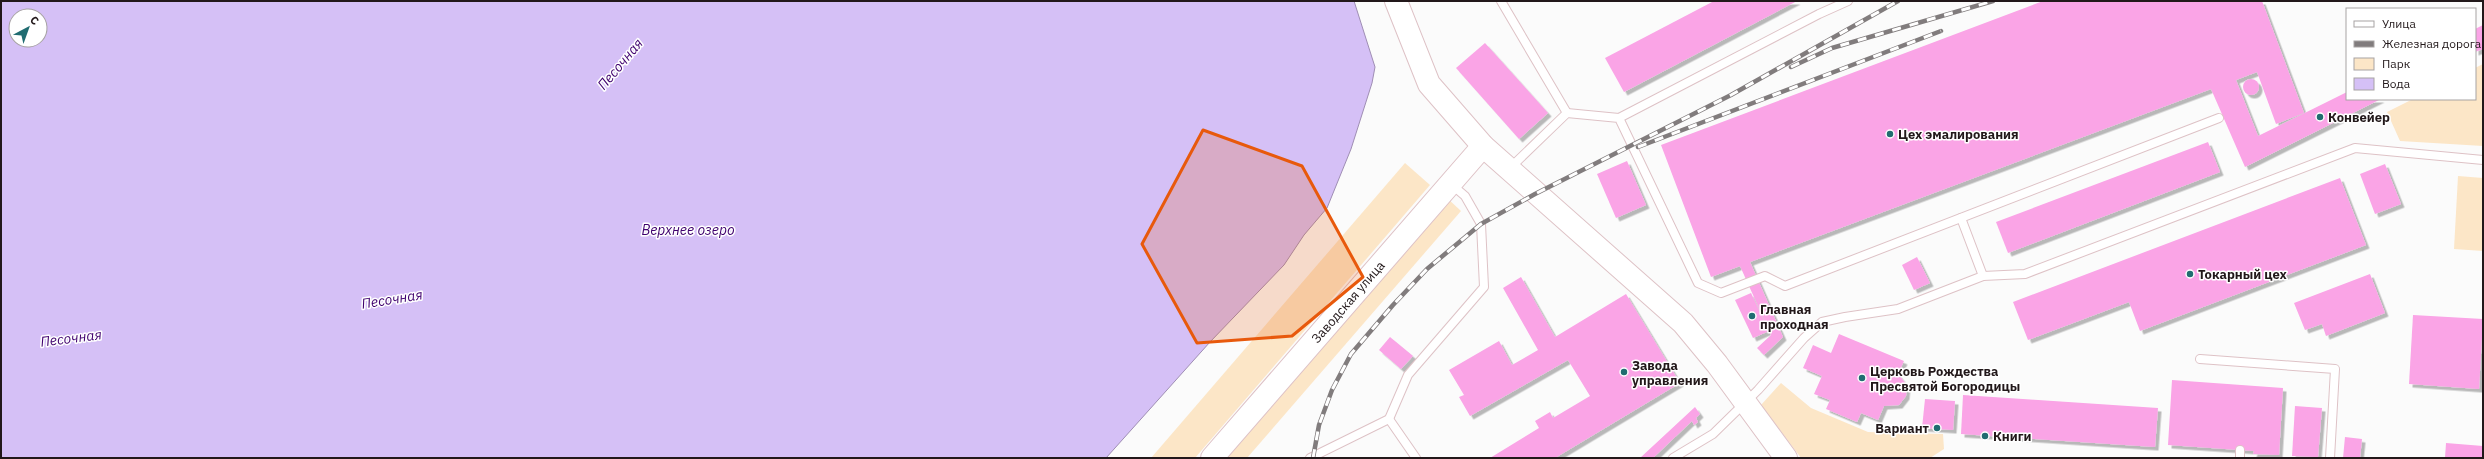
<svg xmlns="http://www.w3.org/2000/svg" width="2484" height="459" viewBox="0 0 2484 459" font-family="'IBM Plex Sans',sans-serif">
  <style>
    .green { fill: #fce6c7 }
    .water { fill: #d5c0f6; stroke: #9f8eb4; fill-rule: evenodd }
    .building { fill: #faa4e6; filter: url(#shadow) }
    .lines { fill: none; stroke-linecap: round; stroke-linejoin: round }
    .lane-casing { stroke: #dec2c6; stroke-width: 10 }
    .secondary-casing { stroke: #dec2c6; stroke-width: 24 }
    .lane { stroke: #fff; stroke-width: 8 }
    .secondary { stroke: #fff; stroke-width: 22 }
    .rail-casing { stroke: #817c7d; stroke-width: 4.5 }
    .rail { stroke: #fff; stroke-width: 3; stroke-dasharray: 9; stroke-linecap: butt }
    .marked { fill: #e8590c; fill-opacity: 0.2; stroke: #e8590c; stroke-width: 3; stroke-linejoin: round }
    .poi-dot { fill: #206c71; stroke: #fff; stroke-width: 1.5 }
    .labels { text-anchor: middle; stroke-width: 3; stroke-linejoin: round; paint-order: stroke }
    .poi-label { font-size: 13px; font-weight: bold; fill: #22181a; stroke: #fff; text-anchor: start }
    .street-label { font-size: 13px; fill: #22181a; stroke: #fff }
    .water-label { font-size: 14px; font-style: italic; fill: #3f006e; stroke: #fff }
  </style>
  <defs>
    <filter id="shadow"><feDropShadow dx="3.5" dy="3.5" stdDeviation="0" flood-color="#0004"/></filter>
  </defs>
  <rect width="100%" height="100%" fill="#fbfbfb"/>
  <g class="green">
    <path d="M2483,64V146L2400,141L2387,112L2413,99H2475V68Z"/>
    <path d="M1405,163L1430,185L1195,458H1151Z"/>
    <path d="M2458,176L2483,178V251L2454,249Z"/>
    <path d="M1446,197L1461,211L1247,458H1220Z"/>
    <path d="M1781,383L1811,408L1868,432L1943,434L1944,449L1930,458H1801L1761,405Z"/>
  </g>
  <path class="water" d="M1,1H1354L1375,67L1372,83L1351,149L1327,208L1304,235L1284,265L1210,342L1106,458H1ZM16,16H40V40H16Z"/>
  <g class="building">
    <path d="M1714,1H1797L1624,92L1605,58Z"/>
    <path d="M2043,1H2262L2304,113L2276,124L2257,72L2236,80L2258,136L2347,92V99H2381L2245,167L2211,89L1750,262L1783,337L1764,355L1757,348L1771,335L1740,266L1711,277L1661,145Z"/>
    <path d="M2483,25V49L2475,52V29Z"/>
    <path d="M1485,43L1548,113L1519,139L1456,68Z"/>
    <circle cx="2251" cy="87" r="8"/>
    <path d="M2208,142L2220,172L2008,253L1996,222Z"/>
    <path d="M1627,161L1646,205L1616,218L1597,174Z"/>
    <path d="M2385,164L2401,204L2375,214L2360,174Z"/>
    <path d="M2340,178L2366,245L2140,331L2129,302L2028,340L2013,302Z"/>
    <path d="M1917,257L1930,283L1914,290L1902,265Z"/>
    <path d="M2370,274L2385,313L2326,336L2322,324L2305,330L2294,303Z"/>
    <path d="M1521,277L1555,337L1626,294L1680,383L1555,458H1490L1539,428L1535,421L1550,412L1553,418L1590,396L1568,360L1470,416L1459,397L1464,395L1449,370L1499,341L1512,365L1538,350L1503,288Z"/>
    <path d="M1751,293L1769,331L1753,338L1735,300Z"/>
    <path d="M2413,315L2483,319L2479,389L2409,384Z"/>
    <path d="M1839,334L1904,361L1898,374L1907,385L1906,396L1899,405L1884,406L1878,420L1861,413L1857,422L1826,409L1830,400L1814,394L1822,376L1803,368L1813,345L1831,353Z"/>
    <path d="M1390,337L1413,356L1401,369L1379,350Z"/>
    <path d="M2172,380L2283,388L2279,455L2253,454L2254,451L2168,445Z"/>
    <path d="M1963,395L2158,408L2155,447L1961,434Z"/>
    <path d="M1925,399L1955,401L1953,430L1922,428Z"/>
    <path d="M2295,406L2322,408L2318,457L2292,456Z"/>
    <path d="M1695,407L1700,414L1696,418L1698,422L1694,425L1692,421L1653,458H1640Z"/>
    <path d="M2345,437L2362,439L2360,458H2343Z"/>
    <path d="M2446,443L2483,446V458H2445Z"/>
  </g>
  <g class="lines">
    <g class="lane-casing">
      <g id="lane">
        <path d="M1501,1L1567,113"/>
        <path d="M1619,118L1819,14L1848,1"/>
        <path d="M1509,169L1567,113L1619,118L1698,283L1721,293L1765,276L1785,286L2219,118"/>
        <path d="M1983,276L2025,274L2355,148L2483,160"/>
        <path d="M2200,359L2335,369L2330,458"/>
        <path d="M1389,419L1416,458"/>
        <path d="M1310,458L1389,419L1408,375L1484,287L1481,224L1465,196L1451,184"/>
        <path d="M1673,458L1713,434L1758,390L1804,338L1822,322L1845,317L1898,309L1983,276L1961,218"/>
        <path d="M2240,458V450"/>
      </g>
    </g>
    <g class="secondary-casing">
      <g id="secondary">
        <path d="M1396,1L1429,84L1483,146L1683,323L1717,364L1786,458"/>
        <path id="s1" d="M1212,458L1483,146"/>
      </g>
    </g>
    <use href="#lane" class="lane"/>
    <use href="#secondary" class="secondary"/>
    <g class="rail-casing">
      <g id="rail">
        <path d="M1791,67L1832,48L1993,1"/>
        <path d="M1638,147L1941,31"/>
        <path d="M1313,458L1319,425L1332,390L1351,354L1393,305L1427,269L1481,224L1535,194L1731,95L1898,1"/>
      </g>
    </g>
    <use href="#rail" class="rail"/>
  </g>
  <path class="marked" d="M1203,130L1302,166L1363,277L1292,336L1197,343L1142,244Z"/>
  <g class="poi-dot">
    <circle cx="2320" cy="117" r="4"/>
    <circle cx="1890" cy="134" r="4"/>
    <circle cx="2190" cy="274" r="4"/>
    <circle cx="1752" cy="316" r="4"/>
    <circle cx="1624" cy="372" r="4"/>
    <circle cx="1862" cy="378" r="4"/>
    <circle cx="1937" cy="428" r="4"/>
    <circle cx="1985" cy="436" r="4"/>
  </g>
  <g class="labels">
    <g class="poi-label">
      <text x="2328" y="122">Конвейер</text>
      <text x="1898" y="139">Цех эмалирования</text>
      <text x="2198" y="279">Токарный цех</text>
      <text x="1760" y="314">Главная<tspan x="1760" dy="15">проходная</tspan></text>
      <text x="1632" y="370">Завода<tspan x="1632" dy="15">управления</tspan></text>
      <text x="1870" y="376">Церковь Рождества<tspan x="1870" dy="15">Пресвятой Богородицы</tspan></text>
      <text x="1929" y="433" text-anchor="end">Вариант</text>
      <text x="1993" y="441">Книги</text>
    </g>
    <g class="street-label">
      <text dy="5" stroke="none"><textPath href="#s1" startOffset="207">Заводская улица</textPath></text>
    </g>
    <g class="water-label">
      <text transform="translate(620 64) rotate(-50)" y="5">Песочная</text>
      <text x="688" y="235">Верхнее озеро</text>
      <text transform="translate(392 299) rotate(-9)" y="5">Песочная</text>
      <text transform="translate(71 338) rotate(-7)" y="5">Песочная</text>
    </g>
  </g>
  <rect width="2484" height="459" fill="none" stroke="#22181a" stroke-width="4"/>
  <rect x="2346" y="8" width="130" height="92" fill="#ffffff" stroke="#a7a3a3"/>
  <rect x="2354" y="21" width="20" height="6" fill="#ffffff" stroke="#a7a3a3"/>
  <text x="2382" y="28" font-size="12" fill="#22181a">Улица</text>
  <rect x="2354" y="41" width="20" height="6" fill="#817c7d" stroke="#a7a3a3"/>
  <text x="2382" y="48" font-size="12" fill="#22181a">Железная дорога</text>
  <rect x="2354" y="58" width="20" height="12" fill="#fce6c7" stroke="#a7a3a3"/>
  <text x="2382" y="68" font-size="12" fill="#22181a">Парк</text>
  <rect x="2354" y="78" width="20" height="12" fill="#d5c0f6" stroke="#a7a3a3"/>
  <text x="2382" y="88" font-size="12" fill="#22181a">Вода</text>
  <g transform="translate(28 28) rotate(41)"><circle r="19" fill="#ffffff" stroke="#a7a3a3"/>
  <path d="M0-3L7 15L0 10L-7 15Z" fill="#206c71"/>
  <text y="-6" font-size="11" font-weight="bold" text-anchor="middle" fill="#22181a">С</text>
  </g>
</svg>
